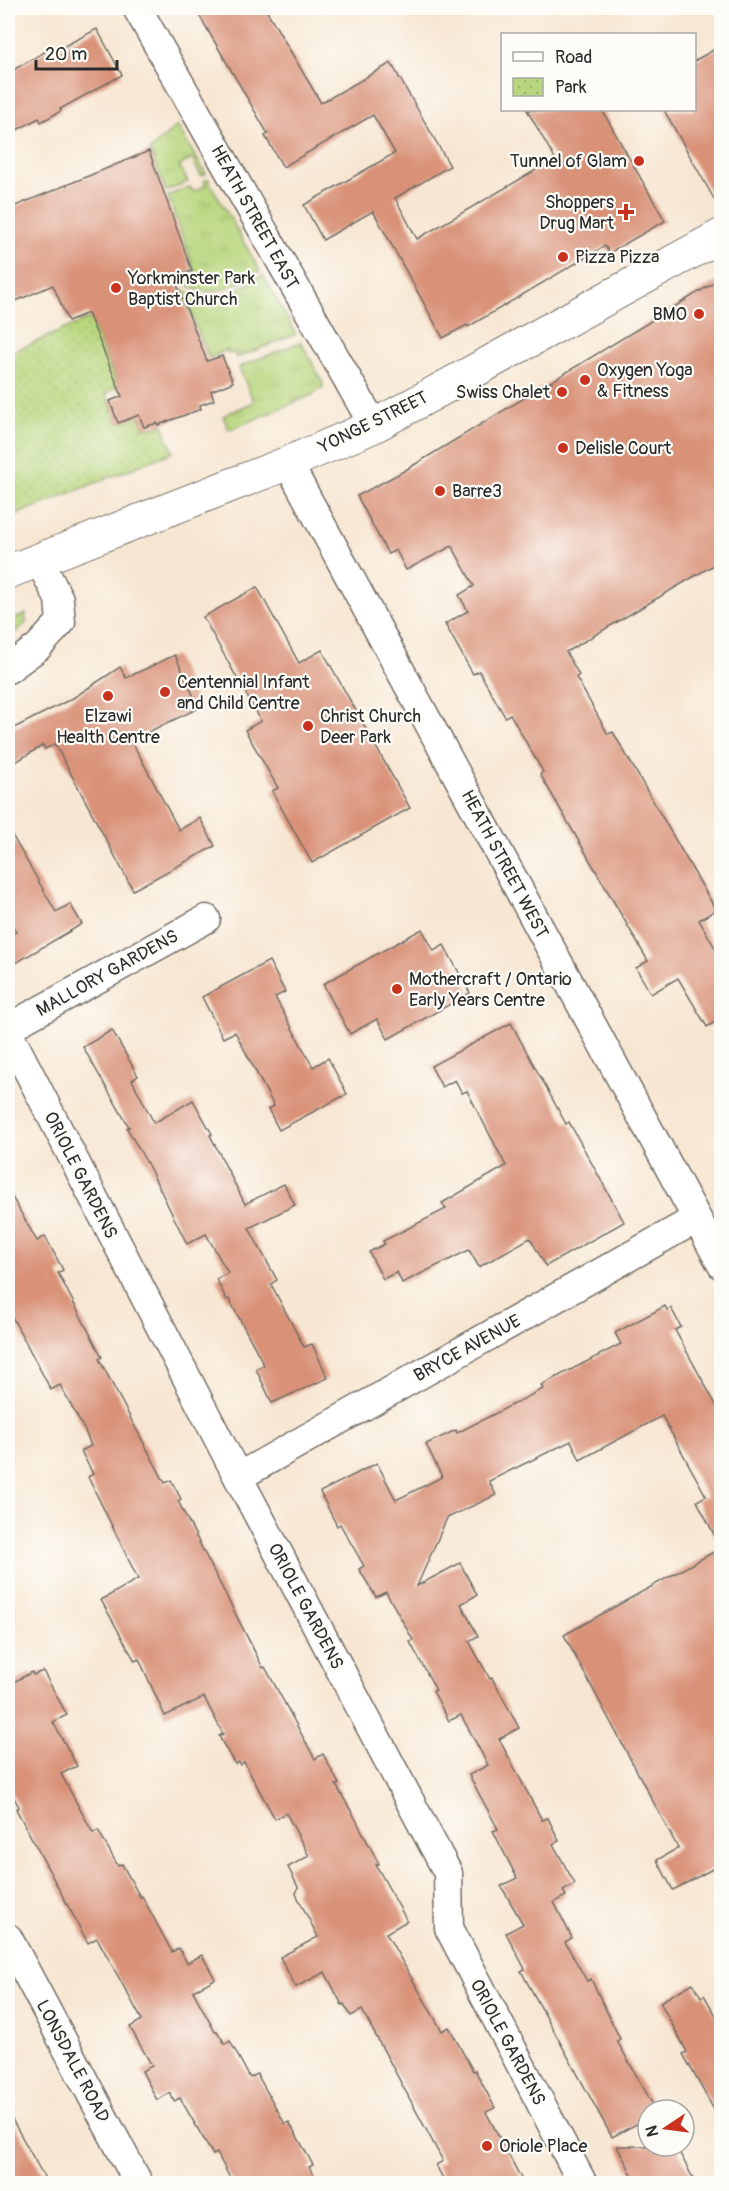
<svg xmlns="http://www.w3.org/2000/svg" width="729" height="2191" viewBox="0 0 729 2191" font-family="Pangolin,sans-serif">
  <style>
    .grass { fill: url(#grass-tufts); stroke: #728054; stroke-width: 1.5 }
    .park { fill: url(#park-dots); stroke: #728054; stroke-width: 1.5 }
    .building { fill: #d99278 }
    .lines { fill: none; stroke-linecap: round; stroke-linejoin: round }
    .street-casing { stroke: #726c65; stroke-width: 31 }
    .primary-casing { stroke: #726c65; stroke-width: 35 }
    .street { stroke: #fff; stroke-width: 28 }
    .primary { stroke: #fff; stroke-width: 33 }
    .poi-dot { fill: #c8321e; stroke: #fdfcf7; stroke-width: 2 }
    .labels { text-anchor: middle; stroke-width: 4.5; stroke-linejoin: round; paint-order: stroke }
    .poi-label { font-size: 18px; fill: #2b2b2b; stroke: #fdfcf7; text-anchor: start }
    .street-label { font-size: 18px; fill: #2b2b2b; stroke: #fdfcf7 }
  </style>
  <defs>
    <pattern id="grass-tufts" width="24" height="20" patternUnits="userSpaceOnUse" patternTransform="scale(1.5)"><rect width="24" height="20" fill="#b8d67d"/><path d="M3 7l-1-3M5 7V3M7 7l1-3M15 17l-1-3M17 17v-4M19 17l1-3" fill="none" stroke="#9eb86c"/></pattern>
    <pattern id="park-dots" width="8" height="8" patternUnits="userSpaceOnUse" patternTransform="scale(1.5)"><rect width="8" height="8" fill="#b8d67d"/><path d="M2 2h.1M6 6h.1" fill="none" stroke="#9eb86c" stroke-width="1.8" stroke-linecap="round"/></pattern>
  </defs>
  <rect width="100%" height="100%" fill="#fdfcf7"/>
  <filter id="ink" filterUnits="userSpaceOnUse"><feTurbulence type="fractalNoise" baseFrequency=".0167" numOctaves="2"/><feDisplacementMap in="SourceGraphic" scale="12" xChannelSelector="R" yChannelSelector="G"/><feConvolveMatrix kernelMatrix="1 2 1 2 8 2 1 2 1" color-interpolation-filters="sRGB"/></filter>
  <filter id="wash" filterUnits="userSpaceOnUse"><feTurbulence type="fractalNoise" baseFrequency=".008" numOctaves="4" result="noise"/><feDisplacementMap in="SourceGraphic" scale="24" xChannelSelector="R" yChannelSelector="G"/><feGaussianBlur stdDeviation="1.35" result="paint"/><feColorMatrix in="noise" values="0 0 0 0 0 0 0 0 0 0 0 0 0 0 0 0 0 1.4 0 .05"/><feComposite in="paint" operator="in"/></filter>
  <g filter="url(#wash)">
    <rect width="100%" height="100%" fill="#f7e6d2"/>
    <g class="grass">
      <path d="M177,126L206,174L201,176L192,159L179,166L188,182L166,191L150,150Z"/>
      <path d="M208,179L260,271C238,282 205,307 184,280L196,275L168,196L190,187L194,192L206,185L204,181Z"/>
      <path d="M263,275L296,334L236,358L234,352L229,354L227,350L209,358L181,289H183C213,311 235,290 263,275Z"/>
      <path d="M301,342L322,381L323,387L312,395L229,430L223,416L254,402L239,367Z"/>
    </g>
    <g class="park">
      <path d="M90,318L118,387L106,393L118,423L139,416L144,428L163,425L173,452L8,518V354Z"/>
      <path d="M26,614V623L8,638V622Z"/>
    </g>
    <g id="blocks">
      <g class="building">
        <path d="M195,8H265L321,103L391,63L450,166L395,198L417,239L555,159L527,110H602L665,221L609,253L605,246L468,327L467,325L443,338L373,211L323,240L304,205L395,153L373,115L283,167L265,136L268,134Z"/>
        <path d="M97,29L122,75L60,109L61,111L41,122L39,118L8,135V73L53,47L55,51Z"/>
        <path d="M722,45V213L664,110H694V61Z"/>
        <path d="M149,151L192,271L174,277L207,361L222,356L233,382L211,391L214,400L200,405L201,409L158,425L157,423L144,427L139,415L118,423L110,401L122,396L88,313L68,321L53,285L16,301L8,281V209Z"/>
        <path d="M715,282L722,295V560L566,652L579,675L576,677L608,734L613,732L716,910L699,920L722,960V1018L707,1027L678,978L651,994L636,968L648,961L540,774L543,772L510,714L505,717L479,671L473,674L445,624L468,611L459,595L474,586L452,546L406,570L396,550L388,554L357,496L404,471Z"/>
        <path d="M257,587L299,663L322,650L410,808L312,863L272,791L278,788L245,730L261,721L203,617Z"/>
        <path d="M175,655L199,708L131,740L179,830L200,818L215,846L133,890L55,744L45,749L43,745L8,767V731L73,698L120,667L126,678Z"/>
        <path d="M8,828L56,912L70,904L82,924L16,963L8,948V936L16,932L8,917Z"/>
        <path d="M422,929L434,951L444,945L470,993L388,1039L377,1019L350,1034L323,984Z"/>
        <path d="M269,961L285,992L275,997L313,1067L328,1058L347,1094L279,1130L268,1109L274,1106L235,1032L223,1038L202,997Z"/>
        <path d="M511,1023L566,1124L569,1122L624,1222L546,1266L530,1238L479,1267L469,1250L402,1283L397,1272L383,1279L369,1252L385,1244L383,1241L446,1209L442,1203L506,1166L467,1091L462,1093L455,1080L442,1087L431,1066Z"/>
        <path d="M112,1030L138,1076L132,1080L154,1123L193,1100L212,1134L210,1135L245,1204L284,1184L295,1205L249,1228L277,1280L271,1284L304,1347L312,1344L328,1378L272,1403L256,1369L264,1365L229,1299L227,1300L216,1279L228,1273L206,1234L187,1244L148,1165L127,1128L129,1127L83,1047Z"/>
        <path d="M8,1190L37,1241L45,1236L63,1270L58,1273L102,1357L99,1359L165,1483L171,1480L181,1499L178,1501L263,1668L265,1667L315,1759L323,1754L339,1784L336,1785L353,1814L379,1864L376,1865L407,1921L386,1933L442,2031L449,2027L473,2071L475,2070L495,2108L486,2112L524,2184H446L436,2165L443,2161L362,2010L351,2016L344,2004L342,2005L325,1972L296,1987L280,1957L318,1937L296,1894L298,1887L288,1867L309,1856L286,1813L275,1819L244,1762L240,1765L239,1762L235,1764L230,1756L219,1736L223,1734L204,1697L165,1716L139,1659L135,1661L101,1600L138,1579L88,1477L93,1474L81,1451L91,1446L85,1431L60,1385L51,1390L8,1309Z"/>
        <path d="M665,1306L667,1310L671,1308L681,1327L675,1330L722,1416V1864L673,1890L657,1860L678,1848L564,1635L721,1548L697,1501L706,1496L662,1416L580,1460L571,1441L489,1481L496,1495L447,1518L417,1586L460,1563L477,1595L461,1604L478,1636L469,1641L490,1679L492,1678L519,1728L499,1739L542,1820L548,1818L559,1841L553,1844L575,1884L563,1891L566,1896L554,1902L572,1938L565,1942L587,1981L591,1979L620,2039L617,2041L656,2110H648V2118L612,2137L521,1971L525,1969L506,1933L523,1924L501,1886L517,1878L493,1831L498,1829L469,1775L488,1765L461,1715L449,1721L433,1691L436,1690L410,1642L413,1640L386,1592L376,1597L359,1569L364,1566L340,1524L337,1526L320,1492L377,1463L396,1500L442,1477L426,1444L456,1430L457,1433L543,1389L541,1385L621,1344L615,1333Z"/>
        <path d="M43,1671L67,1715L53,1722L77,1766L61,1774L93,1833L98,1830L118,1866L122,1864L140,1897L142,1896L172,1952L179,1948L187,1963L202,1955L215,1979L193,1991L215,2032L217,2031L225,2044L230,2041L250,2078L257,2074L285,2124L289,2122L313,2165L309,2167L318,2184H233L217,2153L213,2155L180,2098L174,2101L170,2093L157,2100L142,2071L152,2066L130,2027L142,2020L97,1938L88,1943L16,1809L19,1807L8,1786V1685L32,1672L33,1675Z"/>
        <path d="M693,1983L701,1997L704,1995L722,2026V2124L683,2054L687,2052L660,2002Z"/>
        <path d="M8,2112L48,2184H8Z"/>
        <path d="M617,2146H676L696,2184H637Z"/>
      </g>
    </g>
  </g>
  <g filter="url(#ink)">
    <use href="#blocks" fill-opacity="0" stroke="#726c65" stroke-width="1.5"/>
    <g class="lines">
      <g class="street-casing">
        <g id="street">
          <path d="M137,8L374,426"/>
          <path d="M288,463L722,1265"/>
          <path d="M8,669L38,647L61,622L59,599L39,560"/>
          <path d="M8,1028L206,919"/>
          <path d="M8,1032L238,1477L448,1873L449,1928L583,2184"/>
          <path d="M238,1477L696,1219"/>
          <path d="M8,1938L139,2184"/>
        </g>
      </g>
      <g class="primary-casing">
        <path id="primary" d="M8,572L288,463L374,426L722,235"/>
      </g>
      <use href="#street" class="street"/>
      <use href="#primary" class="primary"/>
    </g>
  </g>
  <g class="poi-dot">
    <circle cx="639" cy="161" r="6"/>
    <path d="M623 203h6v6h6v6h-6v6h-6v-6h-6v-6h6z"/>
    <circle cx="563" cy="257" r="6"/>
    <circle cx="116" cy="288" r="6"/>
    <circle cx="699" cy="314" r="6"/>
    <circle cx="585" cy="380" r="6"/>
    <circle cx="562" cy="392" r="6"/>
    <circle cx="563" cy="448" r="6"/>
    <circle cx="440" cy="491" r="6"/>
    <circle cx="165" cy="692" r="6"/>
    <circle cx="108" cy="696" r="6"/>
    <circle cx="308" cy="726" r="6"/>
    <circle cx="397" cy="989" r="6"/>
    <circle cx="487" cy="2146" r="6"/>
  </g>
  <g class="labels">
    <g class="poi-label">
      <text x="627" y="167" text-anchor="end">Tunnel of Glam</text>
      <text x="614" y="208" text-anchor="end">Shoppers<tspan x="614" dy="21">Drug Mart</tspan></text>
      <text x="575" y="263">Pizza Pizza</text>
      <text x="128" y="284">Yorkminster Park<tspan x="128" dy="21">Baptist Church</tspan></text>
      <text x="687" y="320" text-anchor="end">BMO</text>
      <text x="597" y="376">Oxygen Yoga<tspan x="597" dy="21">&amp; Fitness</tspan></text>
      <text x="550" y="398" text-anchor="end">Swiss Chalet</text>
      <text x="575" y="454">Delisle Court</text>
      <text x="452" y="497">Barre3</text>
      <text x="177" y="688">Centennial Infant<tspan x="177" dy="21">and Child Centre</tspan></text>
      <text x="108" y="722" text-anchor="middle">Elzawi<tspan x="108" dy="21">Health Centre</tspan></text>
      <text x="320" y="722">Christ Church<tspan x="320" dy="21">Deer Park</tspan></text>
      <text x="409" y="985">Mothercraft / Ontario<tspan x="409" dy="21">Early Years Centre</tspan></text>
      <text x="499" y="2152">Oriole Place</text>
    </g>
    <g class="street-label">
      <text transform="translate(255 217) rotate(61)" y="6">HEATH STREET EAST</text>
      <text transform="translate(373 422) rotate(-26)" y="6">YONGE STREET</text>
      <text transform="translate(505 864) rotate(62)" y="6">HEATH STREET WEST</text>
      <text transform="translate(107 973) rotate(-29)" y="6">MALLORY GARDENS</text>
      <text transform="translate(81 1175) rotate(63)" y="6">ORIOLE GARDENS</text>
      <text transform="translate(467 1348) rotate(-29)" y="6">BRYCE AVENUE</text>
      <text transform="translate(306 1606) rotate(62)" y="6">ORIOLE GARDENS</text>
      <text transform="translate(508 2042) rotate(62)" y="6">ORIOLE GARDENS</text>
      <text transform="translate(73 2061) rotate(62)" y="6">LONSDALE ROAD</text>
    </g>
  </g>
  <rect width="729" height="2191" fill="none" stroke="#fdfcf7" stroke-width="30"/>
  <rect x="501" y="33" width="195" height="78" fill="#fdfcf7" stroke="#a9a8a5" stroke-width="1.5"/>
  <rect x="513" y="52" width="30" height="9" fill="#ffffff" stroke="#a9a8a5" stroke-width="1.5"/>
  <text x="555" y="63" font-size="18" fill="#2b2b2b">Road</text>
  <rect x="513" y="78" width="30" height="18" fill="url(#park-dots)" stroke="#a9a8a5" stroke-width="1.5"/>
  <text x="555" y="93" font-size="18" fill="#2b2b2b">Park</text>
  <g transform="translate(666 2128) rotate(257)"><circle r="28" fill="#fdfcf7" stroke="#a9a8a5" stroke-width="1.5"/>
  <path d="M0-4.5L10 22L0 15L-10 22Z" fill="#c8321e"/>
  <text y="-9" font-size="16" font-weight="bold" text-anchor="middle" fill="#2b2b2b">N</text>
  </g>
  <path d="M36 60v9h81v-9" fill="none" stroke="#2b2b2b" stroke-width="3"/>
  <text x="45" y="60" font-size="18" fill="#2b2b2b" stroke="#fdfcf7" stroke-width="4.5" paint-order="stroke">20 m</text>
</svg>
